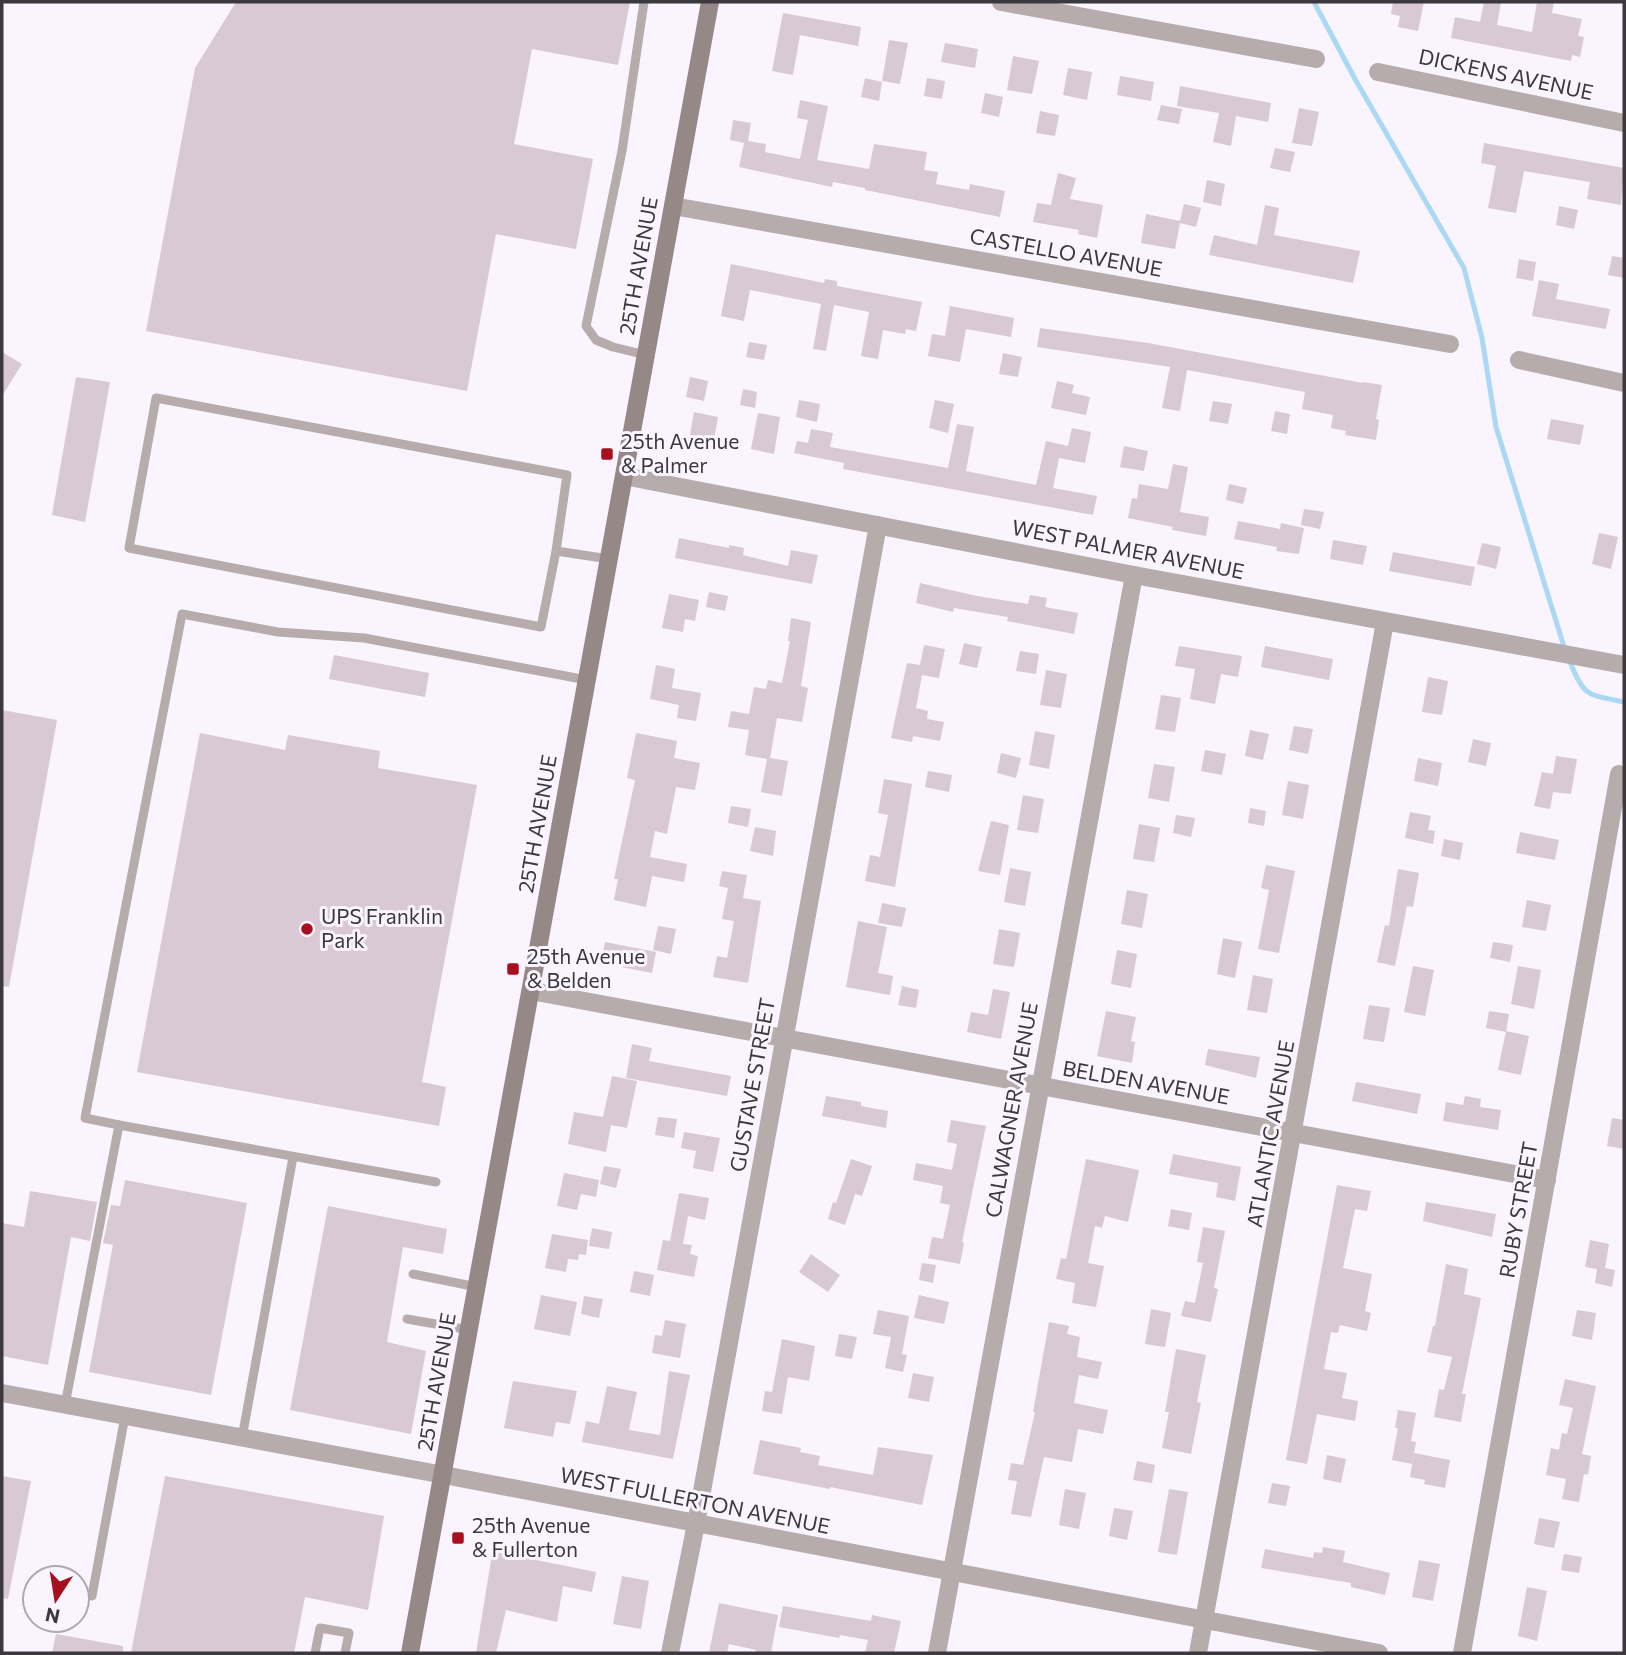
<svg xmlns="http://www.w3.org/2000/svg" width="1626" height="1655" viewBox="0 0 1626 1655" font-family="Commissioner,sans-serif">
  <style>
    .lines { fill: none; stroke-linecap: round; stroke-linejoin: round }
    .stream { stroke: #abd8f4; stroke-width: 5 }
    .building { fill: #d9c9d4 }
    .service { stroke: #b5acab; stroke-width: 9 }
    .minor { stroke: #b5acab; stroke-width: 18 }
    .tertiary { stroke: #b5acab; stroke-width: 18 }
    .secondary { stroke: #968887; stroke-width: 18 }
    .poi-dot { fill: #a60f1d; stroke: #f9f4fe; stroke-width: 2.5 }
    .labels { text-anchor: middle; stroke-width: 6; stroke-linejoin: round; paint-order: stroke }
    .street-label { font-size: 21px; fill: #3b383e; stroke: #f9f4fe }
    .poi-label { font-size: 21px; fill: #3b383e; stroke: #f9f4fe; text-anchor: start }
  </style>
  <rect width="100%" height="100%" fill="#f9f4fe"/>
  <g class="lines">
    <g class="stream">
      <path d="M1314,2L1355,79L1464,268L1482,338L1496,427L1565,650"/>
      <path d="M1569,660C1585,697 1585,694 1624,702"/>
    </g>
  </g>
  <g class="building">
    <path d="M236,2H630L618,65L532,49L514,144L593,159L576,249L496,234L467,391L146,331L195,68Z"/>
    <path d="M1393,2H1424L1418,31L1398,27L1400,16L1391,14Z"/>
    <path d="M1484,2H1501L1497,25L1532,32L1537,2H1554L1552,13L1582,19L1578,36L1584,37L1580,57L1572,55L1571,61L1451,38L1455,17L1480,22Z"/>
    <path d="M783,13L861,27L858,46L800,35L793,75L772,71Z"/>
    <path d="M889,40L908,43L900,84L882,81Z"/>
    <path d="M945,43L978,49L975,68L941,62Z"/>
    <path d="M1013,56L1039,61L1032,94L1007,90Z"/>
    <path d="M1068,68L1092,72L1087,100L1063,95Z"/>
    <path d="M1120,76L1154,82L1151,101L1117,95Z"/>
    <path d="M865,78L882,82L879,101L861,97Z"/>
    <path d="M927,78L945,81L942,99L924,96Z"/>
    <path d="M1180,86L1271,103L1268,122L1236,116L1231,146L1213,142L1219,113L1177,106Z"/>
    <path d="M985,93L1003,97L999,117L981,113Z"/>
    <path d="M800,100L828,106L817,160L869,169L874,144L927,152L924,170L938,172L936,184L969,190L970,184L1005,191L1000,217L865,190V188L833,182L832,187L739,167L744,143L730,140L733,120L751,123L748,141L766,144L765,152L800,159L808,120L797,118Z"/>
    <path d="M1161,105L1182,109L1179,124L1157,120Z"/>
    <path d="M1299,108L1319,112L1312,146L1292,143Z"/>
    <path d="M1040,111L1059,115L1055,136L1036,133Z"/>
    <path d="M1484,143L1624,168L1621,205L1587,199L1590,182L1524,171L1516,213L1488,208L1496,166L1481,163Z"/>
    <path d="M1275,148L1295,152L1290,172L1270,168Z"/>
    <path d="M1058,173L1076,178L1070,199L1103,205L1097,238L1078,234L1079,230L1033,222L1037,203L1051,205Z"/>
    <path d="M1207,180L1225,184L1221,206L1203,202Z"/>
    <path d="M1184,204L1201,208L1196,227L1180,223L1175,249L1141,243L1146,214L1180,221Z"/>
    <path d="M1265,205L1279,208L1274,235L1360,251L1353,283L1209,255L1214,235L1257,245Z"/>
    <path d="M1559,206L1578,210L1574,229L1556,225Z"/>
    <path d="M1612,256L1624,258V278L1608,275Z"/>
    <path d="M1519,259L1536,262L1533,281L1516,278Z"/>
    <path d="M731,264L824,283L825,279L837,281V286L922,302L916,331L906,329L905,334L883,330L878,359L861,356L869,312L834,305L826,351L813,349L821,304L750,290L744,321L721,316Z"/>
    <path d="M1539,280L1559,284L1556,299L1610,309L1606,329L1532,316Z"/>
    <path d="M950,306L1014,318L1011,337L966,329L960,362L928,356L932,334L945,336Z"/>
    <path d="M1040,328L1148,343L1363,383V382L1382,385L1376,419L1379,420L1376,440L1345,435L1346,431L1331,428L1333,415L1302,409L1305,392L1187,370L1180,411L1162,408L1170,367L1037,347Z"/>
    <path d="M749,342L767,345L764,360L746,357Z"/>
    <path d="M2,352L22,364L2,396Z"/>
    <path d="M1003,353L1022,357L1018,377L999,374Z"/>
    <path d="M76,377L110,382L85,522L52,515Z"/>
    <path d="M690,377L708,381L704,401L686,397Z"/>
    <path d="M1057,381L1074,385L1072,393L1090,397L1086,415L1051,408Z"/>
    <path d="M743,389L757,392L755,408L740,405Z"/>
    <path d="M799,400L820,404L817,422L796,417Z"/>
    <path d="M935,400L954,404L948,433L929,428Z"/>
    <path d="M1213,401L1232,404L1228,424L1209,421Z"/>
    <path d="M1275,411L1290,414L1287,434L1271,431Z"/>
    <path d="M694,412L718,417L714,440L690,435Z"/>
    <path d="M758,413L780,417L774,454L751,449Z"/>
    <path d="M1551,419L1584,425L1580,445L1547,439Z"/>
    <path d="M957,424L974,427L966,471L1036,485L1046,441L1068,446L1072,428L1091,432L1085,463L1059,458L1053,488L1097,496L1093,515L843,469L844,463L794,453L797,441L808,443L811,429L833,433L830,447L948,468Z"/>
    <path d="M1124,446L1148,451L1144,471L1120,467Z"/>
    <path d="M1173,464L1188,467L1180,512L1209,517L1206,536L1172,530L1173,527L1128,518L1132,498L1137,499L1139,484L1168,489Z"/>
    <path d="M1229,484L1247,488L1243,504L1226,500Z"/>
    <path d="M1304,509L1324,512L1320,529L1301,525Z"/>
    <path d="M1238,521L1280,529L1281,523L1304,528L1299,554L1276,551L1277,547L1234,539Z"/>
    <path d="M1599,533L1618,537L1611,569L1592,564Z"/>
    <path d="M679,538L729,548V545L744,548L743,555L788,566L791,550L818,555L812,584L675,558Z"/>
    <path d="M1333,540L1367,546L1363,565L1330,559Z"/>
    <path d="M1482,543L1501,547L1496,569L1477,564Z"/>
    <path d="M1393,552L1475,567L1471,586L1389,571Z"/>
    <path d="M920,583L977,596L1028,604L1030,595L1047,598L1045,607L1078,613L1074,634L1007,621L1008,617L954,608L953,612L916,603Z"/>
    <path d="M709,592L728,596L725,611L706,607Z"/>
    <path d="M669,594L699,600L695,621L685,619L683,632L662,628Z"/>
    <path d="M791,618L811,622L801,686L808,688L802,722L777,718L770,758L788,761L782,796L761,792L767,759L745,755L749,730L728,727L731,711L749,714L754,687L766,689L768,680L782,683L790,641H788Z"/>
    <path d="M964,643L982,647L977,668L959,664Z"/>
    <path d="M924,645L945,649L939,678L922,675L916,708L928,711L927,719L944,722L940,741L913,736L912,742L891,738L907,663L920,665Z"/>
    <path d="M1179,646L1242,656L1238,677L1221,674L1215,704L1190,699L1195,669L1175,666Z"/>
    <path d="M1265,646L1333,659L1329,680L1261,667Z"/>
    <path d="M1020,651L1039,654L1036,674L1016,671Z"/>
    <path d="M334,655L429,673L425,697L329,679Z"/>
    <path d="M656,665L675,669L672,688L701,693L696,721L677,718L679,705L650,699Z"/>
    <path d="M1046,670L1067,674L1061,708L1040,705Z"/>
    <path d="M1428,677L1448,681L1442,715L1422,712Z"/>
    <path d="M1161,695L1181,698L1175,732L1155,729Z"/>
    <path d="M2,710L57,720L9,987L2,986Z"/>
    <path d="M1294,726L1313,729L1308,754L1289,750Z"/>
    <path d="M1250,730L1269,734L1263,760L1245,756Z"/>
    <path d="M1035,731L1055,735L1049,769L1029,765Z"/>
    <path d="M200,733L285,750L288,735L380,751L378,768L477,785L422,1082L446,1087L439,1126L137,1072Z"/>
    <path d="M636,733L677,741L674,758L700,763L695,790L676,787L667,834L655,831L650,857L687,864L684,882L652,876L646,907L614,900L618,879H614L635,780L627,778Z"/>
    <path d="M1473,739L1491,743L1486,766L1468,762Z"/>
    <path d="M1205,750L1226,754L1222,775L1201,771Z"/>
    <path d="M1001,753L1021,758L1016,778L997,773Z"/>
    <path d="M1556,756L1577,759L1571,794L1553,792L1550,809L1534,806L1542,772L1553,774Z"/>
    <path d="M1418,758L1442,763L1438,786L1414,781Z"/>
    <path d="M1154,764L1175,767L1169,802L1148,798Z"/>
    <path d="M928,771L952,775L949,792L925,787Z"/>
    <path d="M884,779L912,784L895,887L865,881L870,855L880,857L888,815L878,813Z"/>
    <path d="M1288,781L1309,785L1303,819L1282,815Z"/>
    <path d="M1023,795L1044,799L1038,833L1017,830Z"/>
    <path d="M731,806L751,809L748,827L728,823Z"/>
    <path d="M1250,808L1266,811L1264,826L1248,823Z"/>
    <path d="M1410,812L1431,816L1428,830L1435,831L1433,844L1405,838Z"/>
    <path d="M1176,815L1195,818L1191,837L1173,833Z"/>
    <path d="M991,821L1009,825L1000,875L978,871Z"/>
    <path d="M1139,824L1160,828L1154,862L1133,859Z"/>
    <path d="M755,827L776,831L773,856L750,851Z"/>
    <path d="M1520,832L1559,840L1555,860L1516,853Z"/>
    <path d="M1444,839L1463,843L1460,860L1441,856Z"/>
    <path d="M1266,865L1295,871L1279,953L1258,949L1269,890L1261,888Z"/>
    <path d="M1010,868L1031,872L1025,906L1004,902Z"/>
    <path d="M1398,869L1419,873L1413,907L1407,906L1395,966L1377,962L1385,925L1389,926Z"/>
    <path d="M722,871L747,875L743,898L761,901L748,983L713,977L717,956L727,958L734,921L722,919L728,888L719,886Z"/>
    <path d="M1127,890L1148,894L1142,928L1121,924Z"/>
    <path d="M1527,900L1551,905L1546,931L1522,927Z"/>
    <path d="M882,903L906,908L902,927L878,923Z"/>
    <path d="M858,921L887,927L878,973L893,976L890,995L846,987Z"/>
    <path d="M658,926L676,929L671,954L653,950Z"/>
    <path d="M999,929L1020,933L1014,967L993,964Z"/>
    <path d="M1223,938L1242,942L1235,978L1217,974Z"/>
    <path d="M605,942L656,952L652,973L601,963Z"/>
    <path d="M1493,942L1513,945L1510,962L1490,958Z"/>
    <path d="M1117,950L1137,954L1131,988L1111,984Z"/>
    <path d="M1413,966L1434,970L1425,1016L1404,1012Z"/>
    <path d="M1518,966L1541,970L1534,1009L1511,1004Z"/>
    <path d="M1253,975L1273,979L1267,1013L1247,1010Z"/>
    <path d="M902,986L919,990L916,1008L898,1005Z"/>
    <path d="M993,989L1010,992L1001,1039L967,1032L971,1012L988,1015Z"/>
    <path d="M1369,1005L1390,1008L1384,1042L1363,1039Z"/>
    <path d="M1106,1011L1136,1017L1131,1041L1135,1042L1132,1063L1097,1056Z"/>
    <path d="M1489,1011L1509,1014L1506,1032L1486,1028Z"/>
    <path d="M1506,1031L1529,1036L1521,1075L1498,1070Z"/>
    <path d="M632,1044L652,1048L649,1061L731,1076L727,1096L626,1078Z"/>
    <path d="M1208,1049L1260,1057L1256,1078L1205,1065Z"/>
    <path d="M612,1076L637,1081L627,1128L611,1125L606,1152L568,1144L574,1112L603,1117Z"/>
    <path d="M1356,1082L1421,1094L1417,1114L1352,1101Z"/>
    <path d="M826,1096L861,1102V1106L888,1111L886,1128L822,1116Z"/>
    <path d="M1465,1096L1481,1099L1480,1107L1501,1110L1498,1130L1443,1121L1446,1102L1463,1105Z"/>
    <path d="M658,1117L677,1119L674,1138L655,1135Z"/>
    <path d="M1612,1118L1624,1120V1149L1607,1146Z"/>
    <path d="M951,1120L986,1126L962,1242L964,1243L960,1264L928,1258L932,1237L943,1239L950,1205L940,1203L943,1186L913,1180L916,1163L952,1170L957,1144L947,1142Z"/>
    <path d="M684,1132L720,1138L713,1172L693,1168L696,1151L681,1148Z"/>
    <path d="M1173,1154L1241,1167L1235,1201L1216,1197L1218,1183L1169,1174Z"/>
    <path d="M851,1159L872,1166L862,1196L855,1194L845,1225L828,1219L833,1202L836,1203Z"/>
    <path d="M1086,1159L1139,1170L1128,1222L1105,1216L1102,1228L1095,1226L1088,1263L1104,1266L1096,1307L1072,1303L1075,1283L1056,1279L1061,1258L1066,1259Z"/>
    <path d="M604,1166L621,1169L616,1188L600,1184Z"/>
    <path d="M564,1173L599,1180L596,1197L581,1194L577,1210L557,1206Z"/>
    <path d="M125,1180L247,1203L211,1395L89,1372L113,1245L103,1243L111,1205L120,1206Z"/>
    <path d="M1337,1185L1371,1191L1367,1211L1355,1209L1343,1268L1372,1274L1365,1311L1371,1313L1367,1331L1340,1325L1338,1333L1331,1332L1324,1369L1347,1373L1342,1398L1358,1401L1355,1421L1317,1414L1307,1464L1286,1460Z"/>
    <path d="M30,1191L97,1202L90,1241L71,1237L48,1365L2,1356V1223L24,1227Z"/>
    <path d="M679,1193L709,1198L705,1220L688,1216L683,1244L692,1245L690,1254L698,1256L694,1277L657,1270L663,1240L670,1241Z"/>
    <path d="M1426,1202L1496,1214L1492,1237L1423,1221Z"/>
    <path d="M328,1206L447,1229L443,1254L403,1247L387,1342L426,1351L411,1434L290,1410Z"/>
    <path d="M1171,1209L1192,1213L1189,1230L1168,1226Z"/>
    <path d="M1203,1227L1225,1231L1214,1288L1218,1289L1211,1322L1181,1316L1185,1301L1195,1303L1203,1263L1197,1262Z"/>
    <path d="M592,1228L612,1232L609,1249L589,1246Z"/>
    <path d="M552,1234L588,1240L586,1255L579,1254L578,1260L568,1259L566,1272L545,1268Z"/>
    <path d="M1590,1240L1609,1244L1605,1268L1615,1270L1612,1287L1595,1283L1597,1269L1585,1267Z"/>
    <path d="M811,1254L840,1275L828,1292L799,1272Z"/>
    <path d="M922,1263L936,1265L933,1283L919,1280Z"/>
    <path d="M1446,1264L1468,1269L1464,1294L1481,1298L1462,1394H1466L1461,1422L1434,1417L1439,1389L1444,1390L1452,1357L1427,1352L1433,1326H1435Z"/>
    <path d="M634,1271L654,1275L650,1296L630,1292Z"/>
    <path d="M541,1295L577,1302L570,1336L534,1329Z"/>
    <path d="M919,1295L949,1302L944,1324L914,1318Z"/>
    <path d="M584,1296L603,1299L599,1318L581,1314Z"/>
    <path d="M1151,1309L1171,1313L1165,1347L1145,1344Z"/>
    <path d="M878,1310L909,1316L902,1354L907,1355L903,1372L885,1368L891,1337L873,1334Z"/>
    <path d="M1577,1310L1596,1313L1592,1340L1572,1336Z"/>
    <path d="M665,1320L686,1324L680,1358L652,1353L655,1335L662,1336Z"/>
    <path d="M1049,1322L1069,1326L1067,1334L1080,1337L1077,1357L1102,1362L1098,1379L1079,1375L1074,1403L1108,1410L1103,1434L1078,1429L1072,1462L1044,1457L1031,1517L1011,1514L1017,1481L1008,1480L1011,1463L1023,1465L1035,1412H1033Z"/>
    <path d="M839,1334L857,1337L852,1359L835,1356Z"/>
    <path d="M782,1339L815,1346L809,1381L788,1377L782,1414L762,1411L765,1391L772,1392Z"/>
    <path d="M1176,1349L1206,1355L1197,1402L1201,1403L1191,1454L1162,1448L1169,1412H1165Z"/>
    <path d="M669,1371L690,1375L673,1459L582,1442L586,1421L599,1424L607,1386L637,1392L629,1430L660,1435Z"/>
    <path d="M913,1373L934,1377L929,1402L908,1398Z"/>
    <path d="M1565,1379L1596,1386L1582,1454L1591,1456L1588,1475L1584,1474L1579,1502L1562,1499L1566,1479L1546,1475L1551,1448L1559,1450L1562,1433L1567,1434L1573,1408L1559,1405Z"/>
    <path d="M513,1381L577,1391L570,1424L556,1422L553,1437L504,1428Z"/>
    <path d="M1398,1410L1416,1413L1411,1441L1416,1442L1412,1464L1392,1460L1398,1428H1395Z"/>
    <path d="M760,1440L801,1448L800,1452L820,1456L818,1465L873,1475L878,1447L933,1455L922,1505L830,1487V1489L753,1474Z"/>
    <path d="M1414,1453L1450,1460L1445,1488L1424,1484L1425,1480L1410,1477Z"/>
    <path d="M1327,1455L1346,1459L1341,1483L1323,1479Z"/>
    <path d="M1137,1461L1155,1465L1152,1483L1133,1480Z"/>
    <path d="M2,1476L31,1481L8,1599L2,1598Z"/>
    <path d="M165,1476L384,1516L368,1610L305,1597L294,1653H131Z"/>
    <path d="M1272,1483L1290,1486L1286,1506L1268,1503Z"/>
    <path d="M1065,1489L1086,1493L1079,1529L1059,1525Z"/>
    <path d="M1169,1489L1188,1492L1177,1555L1158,1552Z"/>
    <path d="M1114,1508L1133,1511L1127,1540L1109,1536Z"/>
    <path d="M1539,1518L1560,1522L1554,1548L1534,1544Z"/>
    <path d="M494,1542L508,1545L506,1554L596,1572L592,1592L563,1586L557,1622L506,1610L496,1653H476Z"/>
    <path d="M1323,1547L1345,1551L1343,1562L1390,1573L1385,1595L1351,1587V1583L1261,1568L1265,1549L1313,1558L1314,1552L1322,1553Z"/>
    <path d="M1564,1554L1582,1557L1579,1573L1561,1570Z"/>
    <path d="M1419,1560L1440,1564L1433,1601L1412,1597Z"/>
    <path d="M622,1576L649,1581L641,1629L613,1624Z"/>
    <path d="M1527,1587L1547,1591L1537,1641L1518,1636Z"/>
    <path d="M719,1603L778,1615L771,1653H755L756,1650L729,1644L727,1653H709Z"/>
    <path d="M783,1606L871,1621L872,1615L901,1621L894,1653H865L868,1640L840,1635L839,1638L779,1627Z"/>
    <path d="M56,1634L123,1646V1653H52Z"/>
  </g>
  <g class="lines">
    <g class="service">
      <path d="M644,2L622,151L586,326L596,340L613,347L646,355"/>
      <path d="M556,551L541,627L129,548L156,398L567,475L556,551L609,559"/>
      <path d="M119,1125L436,1182"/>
      <path d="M413,1274L477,1287"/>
      <path d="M407,1319L470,1330"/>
      <path d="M65,1405L119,1125L85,1118L182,614L278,632L364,638L587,680"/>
      <path d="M242,1438L293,1157"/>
      <path d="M92,1596L125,1416"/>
      <path d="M315,1653L320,1628L349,1633L345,1653"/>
    </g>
    <g class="minor">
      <path d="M1001,2L1316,59"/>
      <path d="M1378,72L1624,123"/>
      <path d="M673,206L1450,344"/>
      <path d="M1519,360L1624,383"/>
      <path d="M624,476L1134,575L1624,665"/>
      <path d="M531,991L1547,1180"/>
      <path d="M2,1393L444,1475"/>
      <path d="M670,1653L696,1524L878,525"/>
      <path d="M937,1653L1134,575"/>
      <path d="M1198,1653L1385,622"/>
      <path d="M1462,1653L1619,774"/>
    </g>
    <path class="tertiary" d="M444,1475L1379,1653"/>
    <path class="secondary" d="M410,1653L710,2"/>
  </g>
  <g class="poi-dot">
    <rect x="600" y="447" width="14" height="14" rx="3.5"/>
    <circle cx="307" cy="929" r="7"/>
    <rect x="506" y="962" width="14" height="14" rx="3.5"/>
    <rect x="451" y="1531" width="14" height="14" rx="3.5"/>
  </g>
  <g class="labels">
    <g class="street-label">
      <text transform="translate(1506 75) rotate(12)" y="7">DICKENS AVENUE</text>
      <text transform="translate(1066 253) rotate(10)" y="7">CASTELLO AVENUE</text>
      <text transform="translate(639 266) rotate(-80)" y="7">25TH AVENUE</text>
      <text transform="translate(1128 550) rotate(11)" y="7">WEST PALMER AVENUE</text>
      <text transform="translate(538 824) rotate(-80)" y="7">25TH AVENUE</text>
      <text transform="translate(1146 1083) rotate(10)" y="7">BELDEN AVENUE</text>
      <text transform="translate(753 1085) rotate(-80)" y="7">GUSTAVE STREET</text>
      <text transform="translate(1012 1110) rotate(-80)" y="7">CALWAGNER AVENUE</text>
      <text transform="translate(1271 1134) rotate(-80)" y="7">ATLANTIC AVENUE</text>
      <text transform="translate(1519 1210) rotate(-80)" y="7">RUBY STREET</text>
      <text transform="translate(437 1382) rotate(-80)" y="7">25TH AVENUE</text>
      <text transform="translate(695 1501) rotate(11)" y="7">WEST FULLERTON AVENUE</text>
    </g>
    <g class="poi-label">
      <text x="621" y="449">25th Avenue<tspan x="621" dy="24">&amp; Palmer</tspan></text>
      <text x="321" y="924">UPS Franklin<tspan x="321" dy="24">Park</tspan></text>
      <text x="527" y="964">25th Avenue<tspan x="527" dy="24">&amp; Belden</tspan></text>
      <text x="472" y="1533">25th Avenue<tspan x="472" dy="24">&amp; Fullerton</tspan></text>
    </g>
  </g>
  <rect width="1626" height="1655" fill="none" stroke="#3b383e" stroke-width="7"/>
  <g transform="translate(56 1599) rotate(192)"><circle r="33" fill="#f9f4fe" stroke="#ada9b1" stroke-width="2"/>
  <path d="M0-5L12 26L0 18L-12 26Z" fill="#a60f1d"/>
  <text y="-10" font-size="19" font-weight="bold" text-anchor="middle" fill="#3b383e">N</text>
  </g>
</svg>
